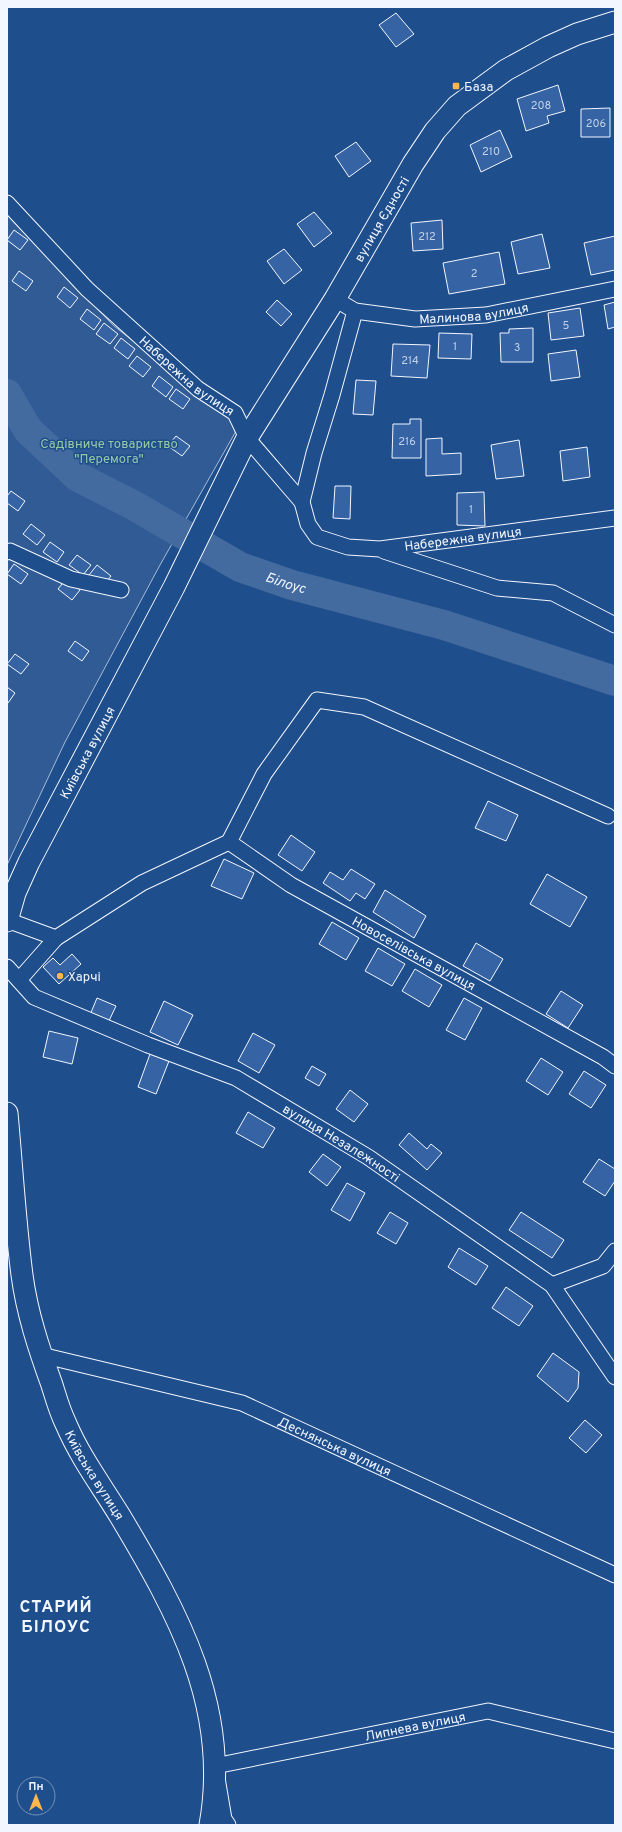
<svg xmlns="http://www.w3.org/2000/svg" width="622" height="1832" viewBox="0 0 622 1832" font-family="Overpass,sans-serif">
  <style>
    .built { fill: #305b95; stroke: #a8bbd7 }
    .lines { fill: none; stroke-linecap: round; stroke-linejoin: round }
    .river { stroke: #446ba0; stroke-width: 30 }
    .building { fill: #3563a3; stroke: #f2f6ff }
    .street-casing { stroke: #f2f6ff; stroke-width: 17 }
    .secondary-casing { stroke: #f2f6ff; stroke-width: 23 }
    .street { stroke: #1f4e8c; stroke-width: 15 }
    .secondary { stroke: #1f4e8c; stroke-width: 21 }
    .poi-dot { fill: #ffb74d; stroke: #1f4e8c; stroke-width: 1.5 }
    .labels { text-anchor: middle; stroke-width: 3; stroke-linejoin: round; paint-order: stroke }
    .number-label { font-size: 11px; fill: #c3d1e8 }
    .poi-label { font-size: 13px; fill: #f2f6ff; stroke: #1f4e8c; text-anchor: start }
    .street-label { font-size: 13px; fill: #f2f6ff; stroke: #1f4e8c }
    .park-label { font-size: 13px; fill: #97c8a6; stroke: #1f4e8c }
    .water-label { font-size: 14px; font-style: italic; fill: #f2f6ff; stroke: #1f4e8c }
    .district-label { font-size: 17px; font-weight: bold; letter-spacing: 1px; fill: #f2f6ff; stroke: #1f4e8c }
  </style>
  <rect width="100%" height="100%" fill="#1f4e8c"/>
  <path class="built" d="M7,215L114,326L240,424L160,565L65,742L7,865Z"/>
  <g class="lines">
    <path class="river" id="s1" d="M7,394L28,430L78,477L133,505L240,567L292,585L444,625L615,681"/>
  </g>
  <g class="building">
    <path d="M396,13L414,34L396,47L379,25Z"/>
    <path d="M558,85L565,111L547,116L549,123L526,131L517,99Z"/>
    <path d="M610,108V137H581V109Z"/>
    <path d="M500,130L512,157L481,172L470,145Z"/>
    <path d="M356,142L371,161L349,177L335,156Z"/>
    <path d="M314,212L332,233L314,247L297,224Z"/>
    <path d="M442,220L443,249L413,251L411,223Z"/>
    <path d="M14,230L28,240L20,250L7,240Z"/>
    <path d="M542,234L550,268L518,274L511,242Z"/>
    <path d="M615,236V270L591,275L584,243Z"/>
    <path d="M284,249L302,270L284,284L267,261Z"/>
    <path d="M499,252L505,284L449,294L443,263Z"/>
    <path d="M19,271L33,281L26,291L12,281Z"/>
    <path d="M64,287L78,298L70,308L57,297Z"/>
    <path d="M277,300L292,314L281,326L266,312Z"/>
    <path d="M615,302V327L608,329L604,305Z"/>
    <path d="M580,308L584,336L551,340L548,313Z"/>
    <path d="M87,309L101,320L94,330L80,319Z"/>
    <path d="M104,323L118,334L110,344L96,334Z"/>
    <path d="M533,328V362H501L500,333H509V329Z"/>
    <path d="M439,333L472,334L471,359L438,358Z"/>
    <path d="M121,338L135,349L128,359L114,348Z"/>
    <path d="M393,344L430,345L427,378L391,376Z"/>
    <path d="M576,350L580,377L551,381L548,354Z"/>
    <path d="M137,356L151,367L143,377L129,366Z"/>
    <path d="M159,376L173,387L166,397L152,386Z"/>
    <path d="M356,380L376,381L373,415L353,414Z"/>
    <path d="M176,389L190,399L183,409L169,399Z"/>
    <path d="M410,419H421V458H392L393,424H410Z"/>
    <path d="M176,436L190,446L182,456L168,446Z"/>
    <path d="M442,438V454L461,453V474L426,476V439Z"/>
    <path d="M519,440L524,476L496,479L491,445Z"/>
    <path d="M587,447L590,477L563,481L560,451Z"/>
    <path d="M335,486H351L350,519L333,518Z"/>
    <path d="M11,491L25,501L18,511L7,503V496Z"/>
    <path d="M484,492L485,526L457,525V493Z"/>
    <path d="M31,524L45,535L37,545L23,534Z"/>
    <path d="M50,542L64,552L57,562L43,552Z"/>
    <path d="M77,555L91,565L83,575L69,565Z"/>
    <path d="M14,564L28,574L21,584L7,574Z"/>
    <path d="M97,565L111,576L103,586L89,575Z"/>
    <path d="M66,579L80,590L72,600L58,589Z"/>
    <path d="M75,641L89,651L82,661L68,651Z"/>
    <path d="M15,654L29,664L21,674L7,664Z"/>
    <path d="M7,687L15,693L8,703H7Z"/>
    <path d="M488,801L518,815L506,841L475,828Z"/>
    <path d="M291,835L315,852L302,871L278,855Z"/>
    <path d="M224,859L254,873L242,899L211,886Z"/>
    <path d="M351,869L375,884L365,899L356,893L350,901L323,883L330,872L343,880Z"/>
    <path d="M547,874L587,897L570,927L530,904Z"/>
    <path d="M385,890L426,916L414,938L373,912Z"/>
    <path d="M332,922L359,938L346,960L319,944Z"/>
    <path d="M476,943L503,959L490,981L463,966Z"/>
    <path d="M378,948L405,964L392,986L365,971Z"/>
    <path d="M72,954L81,964L59,984L43,967L53,958L60,965Z"/>
    <path d="M415,969L442,985L429,1007L402,991Z"/>
    <path d="M561,991L583,1005L568,1028L546,1014Z"/>
    <path d="M97,998L116,1006L108,1023L90,1015Z"/>
    <path d="M464,998L482,1008L465,1040L446,1030Z"/>
    <path d="M164,1001L193,1015L178,1045L150,1032Z"/>
    <path d="M49,1031L78,1038L72,1064L43,1057Z"/>
    <path d="M253,1033L275,1045L259,1073L238,1061Z"/>
    <path d="M150,1054L169,1061L156,1094L138,1087Z"/>
    <path d="M541,1058L563,1072L548,1095L526,1081Z"/>
    <path d="M312,1066L326,1074L319,1086L305,1078Z"/>
    <path d="M584,1071L606,1085L591,1108L569,1094Z"/>
    <path d="M350,1090L368,1104L354,1122L336,1109Z"/>
    <path d="M248,1112L275,1128L263,1148L236,1133Z"/>
    <path d="M409,1133L427,1149L431,1144L442,1153L427,1170L399,1145Z"/>
    <path d="M323,1154L341,1167L327,1186L309,1172Z"/>
    <path d="M599,1159L615,1169V1181L605,1196L583,1182Z"/>
    <path d="M347,1183L365,1193L350,1221L331,1210Z"/>
    <path d="M390,1212L408,1223L396,1244L377,1233Z"/>
    <path d="M521,1212L564,1240L552,1258L509,1230Z"/>
    <path d="M459,1248L488,1266L476,1285L448,1267Z"/>
    <path d="M506,1287L533,1306L519,1326L492,1308Z"/>
    <path d="M553,1353L579,1372L578,1388L568,1402L537,1376Z"/>
    <path d="M585,1420L602,1435L586,1453L569,1438Z"/>
  </g>
  <g class="lines">
    <g class="street-casing">
      <g id="street">
        <path id="s2" d="M7,203L87,289L198,389L235,413L247,438L302,502L308,524L317,537L348,547L380,549L615,518"/>
        <path id="s3" d="M335,299L355,311L415,319L486,315L615,289"/>
        <path d="M302,502L314,453L332,395L355,311"/>
        <path d="M384,551L497,588L553,593L615,625"/>
        <path d="M7,552L10,551L71,579L121,590"/>
        <path id="s4" d="M229,842L291,885L603,1057L615,1066"/>
        <path d="M7,920L56,938L142,883L229,842L264,774L317,700L364,707L608,816"/>
        <path id="s5" d="M7,967L34,997L148,1045L236,1078L368,1157L552,1285L615,1377"/>
        <path d="M19,980L56,938"/>
        <path d="M552,1285L603,1266L615,1251"/>
        <path id="s6" d="M41,1355L242,1403L615,1575"/>
        <path id="s7" d="M228,1825L224,1819L215,1766L488,1711L615,1741"/>
      </g>
    </g>
    <g class="secondary-casing">
      <g id="secondary">
        <path id="s8" d="M7,921L15,893L29,862L174,587L247,438L335,299L413,164L435,131L457,106L506,70L548,47L577,34L615,22"/>
        <path id="s9" d="M7,1113C12,1167 15,1221 22,1275C27,1313 39,1349 52,1385C56,1398 60,1412 66,1424C80,1457 101,1485 120,1516C178,1613 231,1708 210,1825"/>
      </g>
    </g>
    <use href="#street" class="street"/>
    <use href="#secondary" class="secondary"/>
  </g>
  <g class="poi-dot">
    <rect x="452" y="82" width="8" height="8" rx="2"/>
    <circle cx="60" cy="976" r="4"/>
  </g>
  <g class="labels">
    <g class="number-label">
      <text x="541" y="109">208</text>
      <text x="596" y="127">206</text>
      <text x="491" y="155">210</text>
      <text x="427" y="240">212</text>
      <text x="474" y="277">2</text>
      <text x="566" y="329">5</text>
      <text x="455" y="350">1</text>
      <text x="517" y="351">3</text>
      <text x="410" y="364">214</text>
      <text x="407" y="445">216</text>
      <text x="471" y="513">1</text>
    </g>
    <g class="poi-label">
      <text x="464" y="91">База</text>
      <text x="68" y="981">Харчі</text>
    </g>
    <g class="street-label">
      <text dy="5" stroke="none"><textPath href="#s8" startOffset="797">вулиця Єдності</textPath></text>
      <text dy="5" stroke="none"><textPath href="#s3" startOffset="143">Малинова вулиця</textPath></text>
      <text dy="5" stroke="none"><textPath href="#s2" startOffset="250">Набережна вулиця</textPath></text>
      <text dy="5" stroke="none"><textPath href="#s2" startOffset="610">Набережна вулиця</textPath></text>
      <text dy="5" stroke="none"><textPath href="#s8" startOffset="187">Київська вулиця</textPath></text>
      <text dy="5" stroke="none"><textPath href="#s4" startOffset="216">Новоселівська вулиця</textPath></text>
      <text dy="5" stroke="none"><textPath href="#s5" startOffset="382">вулиця Незалежності</textPath></text>
      <text dy="5" stroke="none"><textPath href="#s6" startOffset="309">Деснянська вулиця</textPath></text>
      <text dy="5" stroke="none"><textPath href="#s9" startOffset="377">Київська вулиця</textPath></text>
      <text dy="5" stroke="none"><textPath href="#s7" startOffset="265">Липнева вулиця</textPath></text>
    </g>
    <g class="park-label">
      <text x="109" y="448">Садівниче товариство<tspan x="109" dy="15">"Перемога"</tspan></text>
    </g>
    <g class="water-label">
      <text dy="5" stroke="none"><textPath href="#s1" startOffset="344">Білоус</textPath></text>
    </g>
    <g class="district-label">
      <text x="56" y="1612">СТАРИЙ<tspan x="56" dy="20">БІЛОУС</tspan></text>
    </g>
  </g>
  <rect width="622" height="1832" fill="none" stroke="#f2f6ff" stroke-width="16"/>
  <g transform="translate(36 1796)"><circle r="19" fill="#1f4e8c" stroke="#7391ba"/>
  <path d="M0-3L7 15L0 10L-7 15Z" fill="#ffb74d"/>
  <text y="-6" font-size="11" font-weight="bold" text-anchor="middle" fill="#f2f6ff">Пн</text>
  </g>
</svg>
